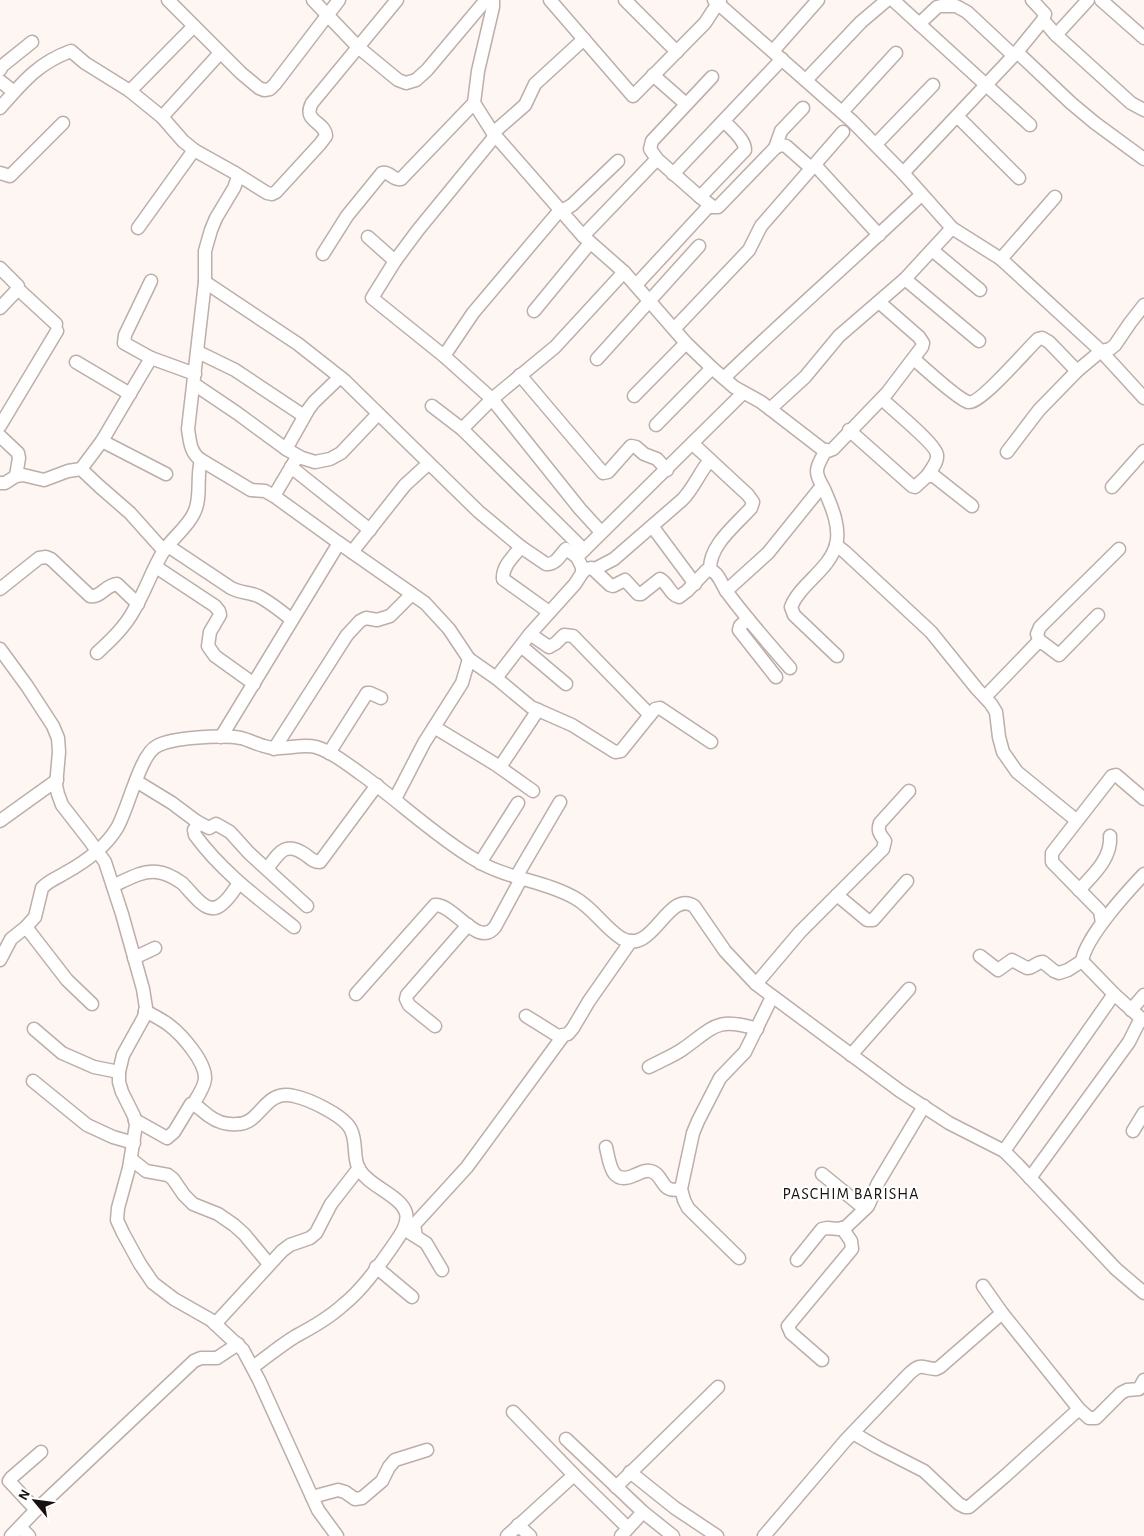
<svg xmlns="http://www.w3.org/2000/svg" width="1144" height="1536" viewBox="0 0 1144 1536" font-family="'Alegreya Sans',sans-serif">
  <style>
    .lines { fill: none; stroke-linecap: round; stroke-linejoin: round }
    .minor-casing { stroke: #bcaea9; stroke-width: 15 }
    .minor { stroke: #fff; stroke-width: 12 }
    .labels { text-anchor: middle; stroke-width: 4; stroke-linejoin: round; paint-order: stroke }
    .neighbourhood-label { font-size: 16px; letter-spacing: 1px; fill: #16110f; stroke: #fff }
  </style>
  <rect width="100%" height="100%" fill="#fef6f2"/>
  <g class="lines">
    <g class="minor-casing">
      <g id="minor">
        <path d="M168,0L241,73L259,88L264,90L270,89L275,84L339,0"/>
        <path d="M313,0L358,47L398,80L406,83L416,80L427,70L486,0"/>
        <path d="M493,0V7L478,71L474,103L493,133L583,236L624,272L686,343L712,368L734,387L761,402L822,449L828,451L833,449L887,393L922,347L923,343L919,337L879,302"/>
        <path d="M550,0L633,96L705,23L720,0"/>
        <path d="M625,0L677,52"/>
        <path d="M714,0L853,122L903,173L952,228L905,279L839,336L805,377L770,409"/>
        <path d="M893,0L1030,125"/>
        <path d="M1101,0L1144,38"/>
        <path d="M1043,20L1056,35L1131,103L1144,110"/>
        <path d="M919,24L937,7L941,6H956L967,12L1013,55"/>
        <path d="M194,26L130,91L162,117L183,141L194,150L235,173L238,177L234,188L216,218L211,230L205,251V282L188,429C190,441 190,453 201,460L251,490L265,491L274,496L339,543"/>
        <path d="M1056,35L1088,0"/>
        <path d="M773,51L818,0"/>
        <path d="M1017,52L1071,103L1095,123L1144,159"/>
        <path d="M0,70L2,66L32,42"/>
        <path d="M653,75L686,104"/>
        <path d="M806,80L861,22L887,0"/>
        <path d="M0,81L14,92"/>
        <path d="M0,108C23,82 38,63 71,51L85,63L130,91"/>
        <path d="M842,112L896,53"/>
        <path d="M957,116L1019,178"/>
        <path d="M162,117L220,53"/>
        <path d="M493,133L525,105L535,84L584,39"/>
        <path d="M876,144L933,85"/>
        <path d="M775,148L781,131L803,108"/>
        <path d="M657,159L650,149L652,141L712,77"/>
        <path d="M815,165L879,235"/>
        <path d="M0,173L10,176L63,123"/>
        <path d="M235,173L267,193L272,194L276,192L320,144L326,136C325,121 302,122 312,103L397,0"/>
        <path d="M903,173L1017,52L1043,20L1045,14L1032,0"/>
        <path d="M673,174L782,59"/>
        <path d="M700,197L713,207H718L775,148L781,145L786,146L811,168"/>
        <path d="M138,228L194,150"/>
        <path d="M952,228L1001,259L1101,351L1144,398"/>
        <path d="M583,236L657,159L700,197L745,150C745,139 731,129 724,121"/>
        <path d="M368,237L395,261L372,298L444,356L473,313L560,210L565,209L572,205L618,161"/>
        <path d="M932,250L980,290"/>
        <path d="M323,254L347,216L382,173C390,171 393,181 401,179L474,103"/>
        <path d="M1001,259L1055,197"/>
        <path d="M395,261L418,230L495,136"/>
        <path d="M0,268L18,286V289L0,308"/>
        <path d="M905,279L979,341"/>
        <path d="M151,281L125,335L124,343L151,358L195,374"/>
        <path d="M205,282L298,344L345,381L479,512L521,547L546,564C556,565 560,555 566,549L577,557"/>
        <path d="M636,285L710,205"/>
        <path d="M18,289L56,324"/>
        <path d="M534,311L590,243"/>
        <path d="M674,329L749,250L761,226L843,132"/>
        <path d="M198,352L235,370L304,416"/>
        <path d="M444,356L492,399L580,509L601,532"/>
        <path d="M597,359L699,246"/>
        <path d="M914,359C924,368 958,399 968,402C980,405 1027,349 1038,339L1042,338L1049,342L1077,371"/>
        <path d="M76,362L130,394"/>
        <path d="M520,375L603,473L608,472L631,446L636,447L644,454L657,459L667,470"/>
        <path d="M724,378C788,316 856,257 921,195"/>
        <path d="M194,384L237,413L286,449L302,458L315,462L330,459L341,453L378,414"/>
        <path d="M634,396L686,343"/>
        <path d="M882,399C891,408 937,445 937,455C938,462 931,470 927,476"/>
        <path d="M432,406L462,429L492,399L555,347L624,272"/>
        <path d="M656,425L712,368"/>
        <path d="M0,426L57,331"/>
        <path d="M462,429L584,550"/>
        <path d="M849,430L912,486L915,487L927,476H934L972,506"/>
        <path d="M0,436L18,453L19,458L16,476"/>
        <path d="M102,441L166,474"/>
        <path d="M693,444L748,495L753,502L751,508C736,525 709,545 710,570"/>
        <path d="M286,449L308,410L314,402L340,377"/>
        <path d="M826,450C823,456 817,464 817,471C817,478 821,483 824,489C831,505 841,527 836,545C829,570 800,584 791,607L794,615L837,656"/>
        <path d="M1007,452L1039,410L1077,371L1101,351L1110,349L1115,345L1130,323L1144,305"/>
        <path d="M291,467L370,530"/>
        <path d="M81,469L99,486L130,513L164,551"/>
        <path d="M0,483H5L16,476L23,475L44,480L68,471L81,469L102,441L151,358"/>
        <path d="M1112,487L1144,451"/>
        <path d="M274,496L296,459"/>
        <path d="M652,526L695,584"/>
        <path d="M836,545L845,552L931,632L977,689L991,704L996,712L999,737L1003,752L1017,772L1076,820"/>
        <path d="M168,546L231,588C240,593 249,592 258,596C270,602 281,611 292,620"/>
        <path d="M521,547C514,556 502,566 503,579L549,612"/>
        <path d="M352,552L405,485L428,464"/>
        <path d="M156,567L215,606L219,611L220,615L210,632L208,646L215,656L254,684"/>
        <path d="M595,569L614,559L682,500C694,488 699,473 710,460"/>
        <path d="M582,573L586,569L592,568L610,585L613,586L625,580L638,594H641L660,579C668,583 670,595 679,597L687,591L707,570C718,569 721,584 727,592C746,618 768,643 790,668"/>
        <path d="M0,589L39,558L46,557L51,559L90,596C101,598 105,585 117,584L138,604"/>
        <path d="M726,591L768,553L822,486"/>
        <path d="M748,619L740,626L739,630L776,677"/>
        <path d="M530,634L549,647L556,643L564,635L573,636L650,715"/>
        <path d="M1040,642L1037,634L1040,627L1119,549"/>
        <path d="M521,646L566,684"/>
        <path d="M0,649L27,686L53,726L58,738L59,752L56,786L58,794L62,805L90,841L105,862L122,914L143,989L146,1008L144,1017L123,1055L119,1072V1082L122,1092L134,1116L136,1125L129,1168L118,1208L117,1220L123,1233L140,1264L153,1283L174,1299L211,1320L243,1350L259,1380L318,1510L337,1536"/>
        <path d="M97,653C111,640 125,627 134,610C145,592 152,570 163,552C172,538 187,528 194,513C202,497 196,478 201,460"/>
        <path d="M496,678L531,707L572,725L615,752L621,751L650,715L655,709L660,708L711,742"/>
        <path d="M985,697L1037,643H1043L1059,655L1098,615"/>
        <path d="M434,727L495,764L533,791"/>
        <path d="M221,737L339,543L425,603L449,629L469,659"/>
        <path d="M274,749L347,635L360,621L366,618L377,620L390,616L412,594"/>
        <path d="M329,753L367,693H370L381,698"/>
        <path d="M500,767L538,710"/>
        <path d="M136,781L172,803L196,821L198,824L194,830L195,835C222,872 259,899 294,927"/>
        <path d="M395,799L424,743L462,683L469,659L496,678L530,634L575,584L582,573V567L577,557L743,393"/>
        <path d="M0,821L57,780"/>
        <path d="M196,821L209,828L216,824L230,832L249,853L307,906"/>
        <path d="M480,863L518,803"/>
        <path d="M267,869C279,853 285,840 306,855C311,859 314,862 320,862L377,785"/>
        <path d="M1144,874C1127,892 1086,937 1082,961L1114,994L1144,1021"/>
        <path d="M516,877L560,802"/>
        <path d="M907,881L873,920H867L837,895L883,849L885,841C880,834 877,831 880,823L909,791"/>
        <path d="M113,886C126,880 142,870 157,872C166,873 175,878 182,883C192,892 207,918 222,904C229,899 234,890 239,883"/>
        <path d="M1079,890C1093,875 1112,858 1110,836"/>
        <path d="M1102,923L1100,911L1052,862V853L1112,776L1116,775L1144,799"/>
        <path d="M26,927L67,980L92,1004"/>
        <path d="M980,956L998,970L1012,960L1027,968C1034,968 1036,962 1043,962L1054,971L1059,973L1068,970L1082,961"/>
        <path d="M134,958L155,948"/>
        <path d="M0,960L11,939L26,927L35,917L42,888C48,881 57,878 65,873C85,862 105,848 117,828C128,810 140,754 157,746C173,737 222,735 241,738C249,740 256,744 264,746C281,752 299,743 316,747C332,752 347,764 361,774C399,801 434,835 474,859C505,879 544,880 575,898C593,908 604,927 621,938C653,957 667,889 694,906L725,951L756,984L900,1091L949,1123L1004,1151L1018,1165L1116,1269L1144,1293"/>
        <path d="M756,984L800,932L837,895"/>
        <path d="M356,994L435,905C453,903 478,949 495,927L521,879"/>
        <path d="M1131,1010L1144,995"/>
        <path d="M145,1011C153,1015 161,1019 169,1025C182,1035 206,1062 205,1079C204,1088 198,1096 193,1104"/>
        <path d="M526,1016L558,1036L568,1034L573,1028L589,1001L631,941"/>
        <path d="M435,1026L409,1005L406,999L407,995L468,925"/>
        <path d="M34,1029L62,1053L94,1067L119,1072"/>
        <path d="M851,1055L909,989"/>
        <path d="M649,1067C660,1061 673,1056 683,1049C715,1026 717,1017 757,1029"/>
        <path d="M33,1081L87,1125L113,1137L134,1143"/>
        <path d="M135,1120L167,1138L174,1132L191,1104C198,1105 203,1112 209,1116C217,1122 228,1125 237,1124C262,1124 263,1089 294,1096C309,1099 345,1116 351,1130C357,1142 353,1155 358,1167C367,1186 401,1195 406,1213C409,1225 398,1238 392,1247C378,1267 362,1290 343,1305C329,1318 313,1327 296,1336C281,1345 267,1357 253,1367"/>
        <path d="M1133,1131L1144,1113"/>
        <path d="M606,1147C610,1164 611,1186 635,1175C640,1173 645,1170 650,1171C665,1174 659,1194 681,1189"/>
        <path d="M1004,1151L1114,994"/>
        <path d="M131,1159L146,1171L168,1175L173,1179L184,1195L193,1204L218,1214L234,1225L244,1234L269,1264"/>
        <path d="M822,1174L865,1209"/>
        <path d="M1030,1178L1129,1042L1141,1018"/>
        <path d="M410,1233L426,1243L442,1270"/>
        <path d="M416,1236L414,1225L467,1167L563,1036"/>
        <path d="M739,1258L688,1208L684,1200L681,1189L693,1133L698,1121L720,1078L745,1052L772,997"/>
        <path d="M797,1260L822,1229L827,1228L839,1229L846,1227L868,1206L878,1183L924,1106"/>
        <path d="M376,1267L412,1297"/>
        <path d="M983,1286L1002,1313L1079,1409L1089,1418H1096L1121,1393L1127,1390L1139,1389L1144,1380"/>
        <path d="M215,1324L282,1251L290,1245L310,1238L316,1233L331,1204L359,1168"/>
        <path d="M822,1360L791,1333L788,1326L852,1249L851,1241L842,1228"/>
        <path d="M513,1412L574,1475L628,1528"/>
        <path d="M853,1433L877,1447L924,1471L959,1504L965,1507H969L1004,1477L1079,1409"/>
        <path d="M566,1439L643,1512L673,1536"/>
        <path d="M630,1472L675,1508L717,1536"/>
        <path d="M616,1487L718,1387"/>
        <path d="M312,1497L338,1490L345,1492L355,1499L362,1498L382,1481L389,1467L395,1460L427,1450"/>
        <path d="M36,1510L9,1481L11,1478L41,1452"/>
        <path d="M518,1525L530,1536"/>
        <path d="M20,1527L29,1536"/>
        <path d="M11,1536L36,1510L194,1361L201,1358H217L238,1344"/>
        <path d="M507,1536L574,1475"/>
        <path d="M621,1536L643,1512"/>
        <path d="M764,1536L845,1441L908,1375C921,1362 921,1368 936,1369L940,1367L1002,1313"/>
      </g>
    </g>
    <use href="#minor" class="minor"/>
  </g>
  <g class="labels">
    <g class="neighbourhood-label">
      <text x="851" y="1199">PASCHIM BARISHA</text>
    </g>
  </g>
  <g transform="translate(35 1501) rotate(299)" stroke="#ffffff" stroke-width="4" paint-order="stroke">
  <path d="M0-4L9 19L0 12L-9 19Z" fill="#16110f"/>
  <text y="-8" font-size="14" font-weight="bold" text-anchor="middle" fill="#16110f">N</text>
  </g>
</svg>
